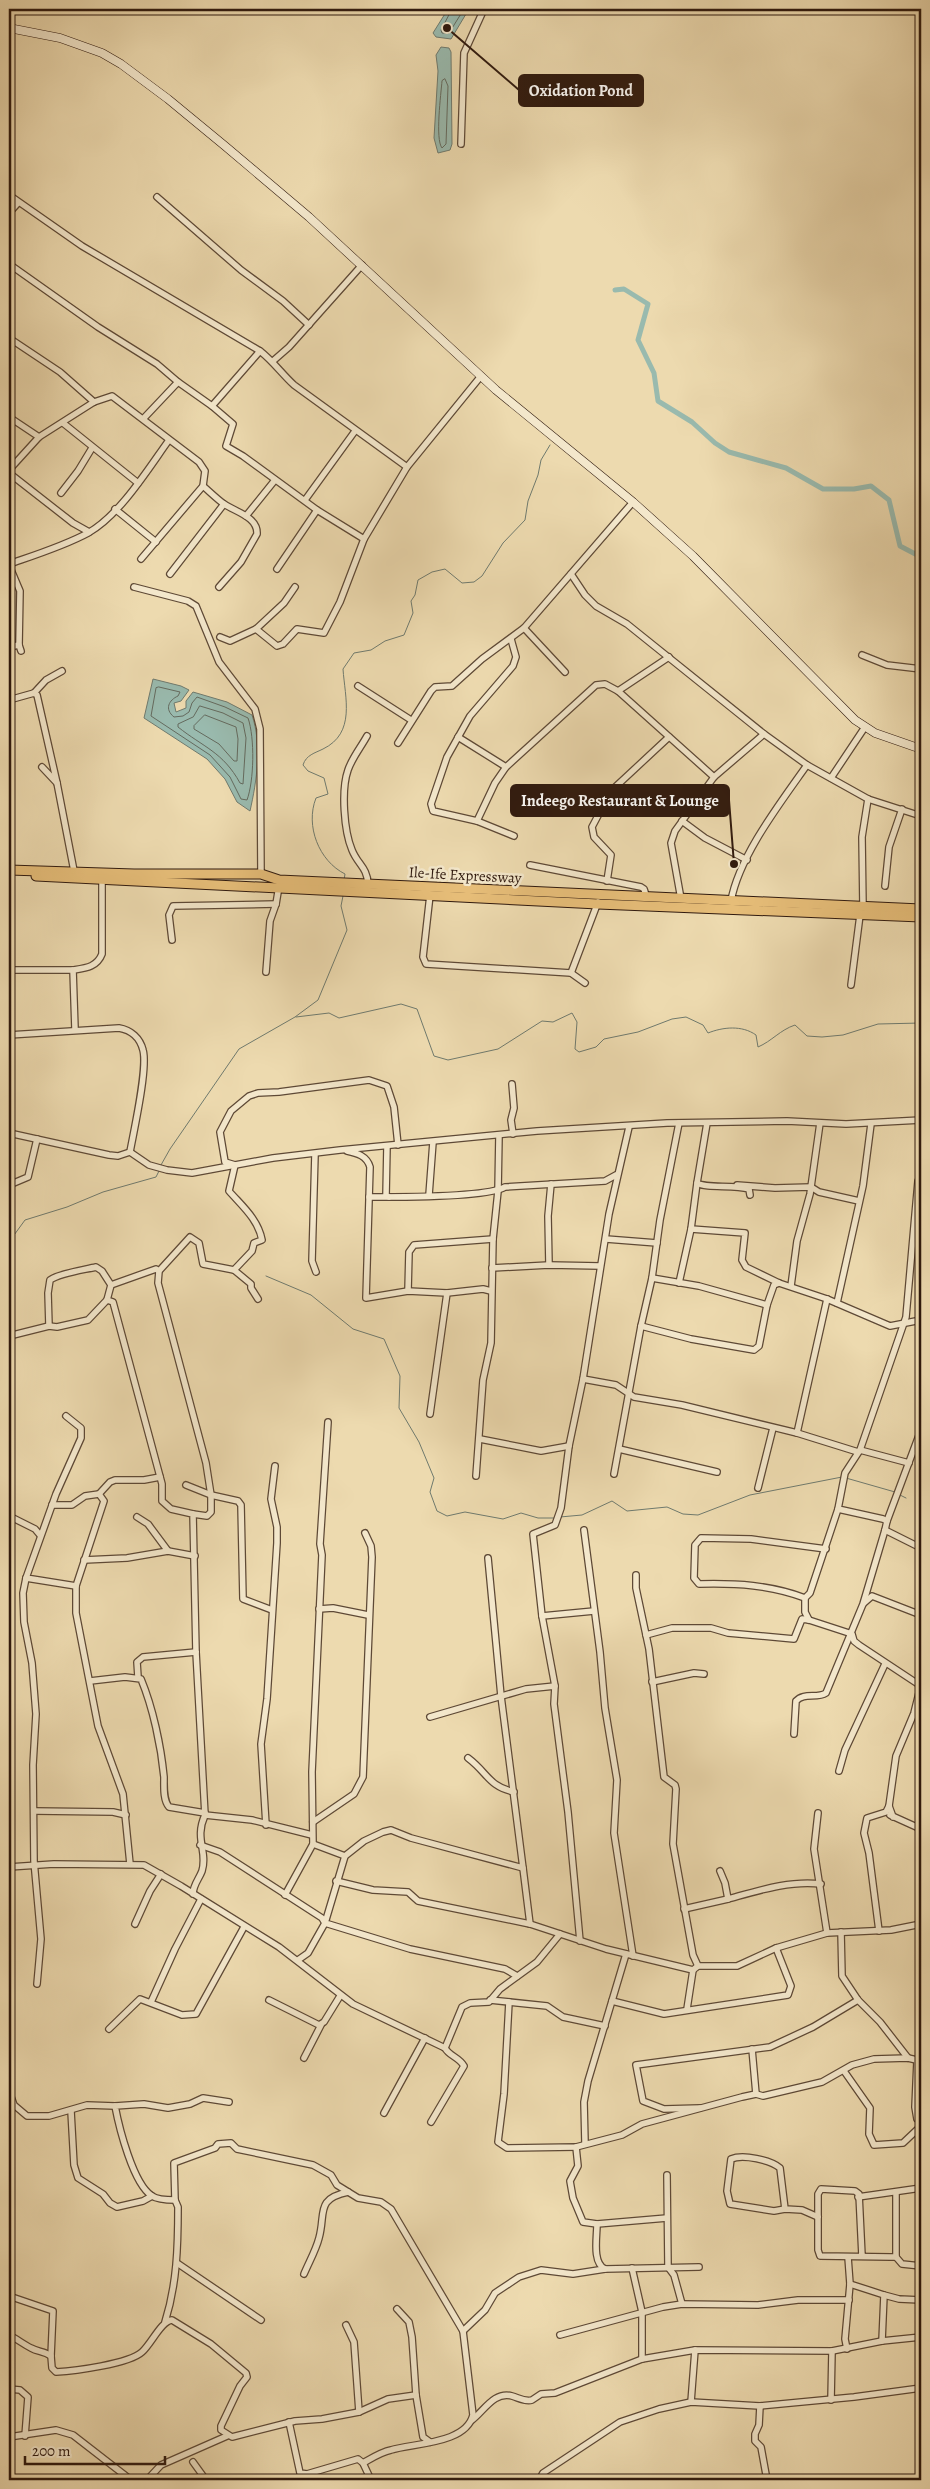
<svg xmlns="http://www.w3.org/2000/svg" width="930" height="2489" viewBox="0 0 930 2489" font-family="Alegreya,serif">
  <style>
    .water { fill: #99baae; stroke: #6f7a6e }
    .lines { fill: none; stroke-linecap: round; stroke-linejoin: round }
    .shore { stroke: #646a5e; stroke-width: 1 }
    .stream { stroke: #6f7a6e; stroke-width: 1 }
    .canal { stroke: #99baae; stroke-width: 5 }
    .minor-casing { stroke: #5e4936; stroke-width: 8 }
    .secondary-casing { stroke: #2f190e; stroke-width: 9 }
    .primary-casing { stroke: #2f190e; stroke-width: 11 }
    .minor { stroke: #f3e7cb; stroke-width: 5.5 }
    .secondary { stroke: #f3e7cb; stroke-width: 8 }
    .primary { stroke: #e6bd78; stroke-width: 9 }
    .labels { text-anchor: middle; stroke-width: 5; stroke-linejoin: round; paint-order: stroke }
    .street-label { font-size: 15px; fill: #2f190e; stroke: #f3e7cb }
    .leader { fill: none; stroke: #2f190e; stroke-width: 2 }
    .callout-dot { fill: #2f190e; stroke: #f3e7cb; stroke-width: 2 }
    .callout { fill: #2f190e; stroke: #2f190e; stroke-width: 2 }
    .callout-label { font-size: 16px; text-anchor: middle; font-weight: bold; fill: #fff }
  </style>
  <rect width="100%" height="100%" fill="#eddaaf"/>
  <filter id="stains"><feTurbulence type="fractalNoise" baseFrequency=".004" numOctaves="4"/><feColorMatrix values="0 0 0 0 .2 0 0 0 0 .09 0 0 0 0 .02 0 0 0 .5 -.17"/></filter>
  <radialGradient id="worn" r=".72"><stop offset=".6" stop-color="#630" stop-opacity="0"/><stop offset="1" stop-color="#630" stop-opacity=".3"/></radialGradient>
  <g class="water">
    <path d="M448,9H469L451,39L436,37L433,33Z"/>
    <path d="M441,47L449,48L451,52L452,144L450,150L438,153L434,138L438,71L436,55Z"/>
    <path d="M153,679L181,686L189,690L181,701L174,703L176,712L186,708V701L193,692L227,702L252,715C262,745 257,780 250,811L237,802L225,779L207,759L144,718Z"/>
  </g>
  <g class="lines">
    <g class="shore">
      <path d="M452,9L441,30L442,33H449L464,9"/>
      <path d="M445,79L448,86L446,144L442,148C435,139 441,94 442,81Z"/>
      <path d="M159,687L180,692L178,696C169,700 164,709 174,717L183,716L189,712L192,703L197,697L225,707L248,718C255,738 254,781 247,800L241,799L230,777L210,755L151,716L156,688Z"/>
      <path d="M200,706L223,713L243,723L246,738L243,784L240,783C223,752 203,747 178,727V724L193,717Z"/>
      <path d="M205,715L236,727L238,739L237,761H234L219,744L194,729V726Z"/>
    </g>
    <g class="stream">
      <path d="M344,880L345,874C319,861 305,826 316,798L328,794L324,778L308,771L303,765C306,755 315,753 323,749C356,733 345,698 343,669L354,653L371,650L385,641L404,635L413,613L411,601L415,595L418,580L432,572L445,569L462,583L474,582L482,576L503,543L525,520L528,501L538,475L541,460L550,445"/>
      <path d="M296,1017L329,1013L339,1018L401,1004L417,1009L434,1056L448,1060L498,1049L542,1021L553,1022L572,1013L577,1022L575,1049L579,1052L596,1047L604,1039L638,1032L672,1019L686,1017L703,1025L708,1033C723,1027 742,1025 756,1035L758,1047C772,1041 780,1030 795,1025L807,1036L822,1037L843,1035L878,1024L921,1023"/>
      <path d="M161,1165L170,1149L239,1049L295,1017L318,1000L347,930L341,906L343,896"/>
      <path d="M9,1242L25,1220L67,1207L103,1192L156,1177L159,1171"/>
      <path d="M266,1276L311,1295L353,1329L384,1339L400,1376L399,1408L419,1442L434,1478L430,1492L437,1511L447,1516L465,1512L503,1519L521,1513L538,1518H556"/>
      <path d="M846,1478L895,1492"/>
      <path d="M898,1494L906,1498"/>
      <path d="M560,1517L582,1515L612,1501L627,1511L667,1507L683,1514L698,1515L750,1495L842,1477"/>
    </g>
    <path class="canal" d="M615,290L624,289L648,304L638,340L654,373L658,401L692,422L715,443L729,452L786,468L823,489H854L871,486L889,500L900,546L921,557"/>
    <g class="minor-casing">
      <g id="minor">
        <path d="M461,144L464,53L484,9"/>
        <path d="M9,195L82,246L260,351C273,361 282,374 294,385L407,467"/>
        <path d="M157,197L241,270L283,301L309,325"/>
        <path d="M9,213L18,203"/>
        <path d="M9,264L98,327L157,364L178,382"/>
        <path d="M9,338L60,372L94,402"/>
        <path d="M273,361L289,347L362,265"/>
        <path d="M212,406L233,424L226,446L243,456L317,510L364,539"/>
        <path d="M9,417L39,437"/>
        <path d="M144,418L178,382L212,406L260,351"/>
        <path d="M63,423L138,483"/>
        <path d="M9,470L39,437L94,402L112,396L199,462L205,471L203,486L141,559"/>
        <path d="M9,473L73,523L89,532"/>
        <path d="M203,486C210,492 217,499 224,504C236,512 258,517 257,534L241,562L219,587"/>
        <path d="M61,493L78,471L92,448"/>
        <path d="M305,500L355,431"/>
        <path d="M115,509L156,542"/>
        <path d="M246,516L275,480"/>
        <path d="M9,564C35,555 64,546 88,533C120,515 148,469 169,440"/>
        <path d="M9,565L20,591L19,645L21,651"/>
        <path d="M277,569L317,510"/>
        <path d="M170,574L224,504"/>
        <path d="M571,574L585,595L596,606L627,624L764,734L807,765L868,799L921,816"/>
        <path d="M134,587L188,601L196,606L219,662L255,709L260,729L261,874"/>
        <path d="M524,628L565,672"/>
        <path d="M256,629L277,646L283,644L297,629L324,633L340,602L364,539L407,467L481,376"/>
        <path d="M220,637L230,641L256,629L284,603L295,587"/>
        <path d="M511,639L516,657L513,666L470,716L447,757L431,804L433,811L477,821L514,836"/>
        <path d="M9,647L19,645"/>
        <path d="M862,655L887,665L921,669"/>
        <path d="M358,686L411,720"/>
        <path d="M618,691L669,657"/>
        <path d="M34,693L46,680L62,671"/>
        <path d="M9,700L34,693L37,695L57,783"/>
        <path d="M367,736C361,747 352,758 348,770C341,790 344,831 352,850C358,865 367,867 368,884"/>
        <path d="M458,737L506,767"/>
        <path d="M398,743L431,691L435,687L452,686L482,659L524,628L633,502"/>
        <path d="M42,767L57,783L74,871"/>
        <path d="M831,778L865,727"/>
        <path d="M477,821L495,783L506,767L596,685L605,684L618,691L714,777"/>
        <path d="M682,821L705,838L747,860"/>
        <path d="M530,865L641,887L644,889L647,898"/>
        <path d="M607,881L611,855L594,837L592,827L611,791L669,737"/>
        <path d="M885,886L889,847L902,809"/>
        <path d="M430,895L423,957L426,964L571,973L585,983"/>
        <path d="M681,899L671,843L675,831L714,777L764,734"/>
        <path d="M731,901C739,856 781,802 807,765"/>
        <path d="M863,907L862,837L868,799"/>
        <path d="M172,940L169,915L173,906L276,904"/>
        <path d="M9,970H73"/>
        <path d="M266,972L270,921L276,904L279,886"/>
        <path d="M571,973L598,902"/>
        <path d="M851,985L860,915"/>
        <path d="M75,1029L73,970C86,968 97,967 102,954V880"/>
        <path d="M9,1035L119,1028C131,1030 140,1038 143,1050C148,1068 134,1130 130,1152"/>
        <path d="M512,1084L514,1108L511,1120L513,1134"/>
        <path d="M707,1123L697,1183C707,1189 733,1184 749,1189L750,1195"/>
        <path d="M9,1133L109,1155L118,1156L130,1152L149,1165L167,1170L192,1173L273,1158L340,1150L537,1131L667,1123L787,1121L846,1124L921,1120"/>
        <path d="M387,1146L386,1196L389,1197"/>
        <path d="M347,1151C357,1153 367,1156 370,1167L366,1298L408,1291L447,1293L483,1289L491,1291"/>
        <path d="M315,1154L312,1261L316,1272"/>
        <path d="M9,1185L28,1177L37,1139"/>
        <path d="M737,1185L775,1188L811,1187L819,1192L859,1201"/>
        <path d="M429,1195L433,1142"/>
        <path d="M369,1197C395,1197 486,1198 505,1187L605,1181L616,1175"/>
        <path d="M691,1229L745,1233L742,1260L746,1267L779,1283L827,1299L890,1326L921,1320"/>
        <path d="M606,1239L657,1243"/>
        <path d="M549,1265L548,1216L551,1184"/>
        <path d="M492,1268L549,1265L600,1266"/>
        <path d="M234,1270L251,1284V1288L258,1299"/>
        <path d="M652,1278L699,1286L767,1305"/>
        <path d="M679,1283L691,1229L697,1183"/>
        <path d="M111,1285L156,1269L159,1271"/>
        <path d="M791,1286L797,1241L810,1194L820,1123"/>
        <path d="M408,1291L409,1252L414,1245L493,1239"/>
        <path d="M837,1303L863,1186L871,1124"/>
        <path d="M49,1326L48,1293L50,1280C60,1273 83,1270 96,1267L102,1271L111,1285L107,1300"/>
        <path d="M641,1326L691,1339L754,1350L759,1346L767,1305L774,1285L779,1283"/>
        <path d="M9,1336L49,1326L57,1327L88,1320L107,1300L113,1302L162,1484V1501L171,1509L193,1514L196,1652L205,1815C194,1839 208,1851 202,1871C199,1879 193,1885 193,1894"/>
        <path d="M583,1379L616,1385L634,1397L682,1405L797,1433L827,1299"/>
        <path d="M430,1414L447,1293"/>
        <path d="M66,1416L81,1428V1438L56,1494L26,1578L76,1586"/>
        <path d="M797,1433L858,1452"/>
        <path d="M480,1439L541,1451L569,1446"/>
        <path d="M619,1449L717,1472"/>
        <path d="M860,1450L909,1463"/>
        <path d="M614,1474L641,1326L652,1278L660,1220L679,1123"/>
        <path d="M476,1476L483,1380L491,1343L493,1239L498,1191L499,1135"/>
        <path d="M186,1485L211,1495L238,1501L241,1505L243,1599L272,1610"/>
        <path d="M758,1488L773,1428"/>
        <path d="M99,1494L110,1482L115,1480H144L160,1477"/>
        <path d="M52,1505H72L85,1496L99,1494L104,1501L76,1586V1613L98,1726L123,1794L130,1864"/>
        <path d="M193,1514L207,1516L211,1512V1495L206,1463L158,1283L159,1271L190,1237L199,1243L203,1264L234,1270L252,1251L254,1243L262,1240C258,1219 242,1206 229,1191L235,1165L225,1162L220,1132L231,1111L249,1096L258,1093L279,1092L369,1080L387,1086L394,1107L398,1145"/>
        <path d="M9,1516L35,1529L40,1535"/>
        <path d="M137,1517L148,1524L168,1551"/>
        <path d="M887,1521L921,1430"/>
        <path d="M584,1530L600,1652L605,1708L617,1780L614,1833L633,1956"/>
        <path d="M885,1530L921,1548"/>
        <path d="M488,1558L501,1696L523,1868L411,1838L391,1830L383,1832L364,1841L345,1856L325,1923L410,1949L505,1969L517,1976"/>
        <path d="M84,1560L127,1558L168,1551L195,1556"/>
        <path d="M636,1575V1588L649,1649L664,1777L675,1785L676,1789L673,1844L693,1955L698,1966"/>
        <path d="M26,1578L23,1593L24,1622L32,1663L36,1714L33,1765L34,1861L41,1939L37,1984"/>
        <path d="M805,1598L810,1593L838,1509"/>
        <path d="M864,1603L872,1596L921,1615"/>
        <path d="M319,1609L333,1608L368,1615"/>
        <path d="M542,1616L594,1611"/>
        <path d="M809,1620L805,1612V1598C771,1585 736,1583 699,1584L694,1578L695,1545L701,1538L751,1539L826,1549"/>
        <path d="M646,1635L672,1628H711L728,1633L794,1639L802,1619L809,1620L852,1634L854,1641L859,1645L921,1686"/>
        <path d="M138,1677L137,1662L143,1657L196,1652"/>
        <path d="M90,1681L125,1677L141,1679C153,1708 161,1746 164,1777C164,1787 163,1800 169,1807L205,1813"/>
        <path d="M652,1682L694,1673L704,1674"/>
        <path d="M555,1686L542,1616L533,1534L555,1525L561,1508L569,1446L583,1379L609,1214L629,1127"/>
        <path d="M430,1717L526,1689L555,1686L554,1704L568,1812L580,1941"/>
        <path d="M794,1734L796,1701C804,1692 817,1699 826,1693L863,1604L885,1530L887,1521L883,1519L838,1509L845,1473L860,1450L906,1317L918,1181L921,1175"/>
        <path d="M468,1758C488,1773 488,1786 514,1792"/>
        <path d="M839,1771L845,1750L885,1664"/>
        <path d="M35,1811L113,1812L126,1815"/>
        <path d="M818,1813L814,1849L827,1933"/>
        <path d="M205,1815L252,1820L312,1835"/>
        <path d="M890,1815L921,1829"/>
        <path d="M893,1817L889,1806L896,1756L914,1713L921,1685"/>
        <path d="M313,1822L354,1794L363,1777L372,1557L371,1546L365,1533"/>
        <path d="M266,1825L261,1744L267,1699L277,1543V1527L271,1499L275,1466"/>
        <path d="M313,1844L345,1856"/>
        <path d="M200,1845L220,1852L322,1918L325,1923L308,1953L298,1960"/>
        <path d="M9,1867L54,1864L144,1865L181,1886L279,1947L353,2004L445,2048C449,2056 459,2057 464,2066L431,2122"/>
        <path d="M523,1868L530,1924"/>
        <path d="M720,1871L725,1883L728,1899C757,1891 790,1880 821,1884"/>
        <path d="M336,1881L373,1890L408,1892L418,1901L530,1924L606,1949L693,1970L698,1966H737L776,1948L827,1933L891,1930L921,1924"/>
        <path d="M285,1895L313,1844L312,1772L322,1555L320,1544L328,1422"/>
        <path d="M684,1909L728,1899"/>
        <path d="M135,1924L150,1891L161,1874"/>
        <path d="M879,1931L869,1853L864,1833L867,1818L886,1812L889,1806"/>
        <path d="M841,1932L842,1976L858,2000L880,2022L908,2058"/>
        <path d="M269,2000L319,2025L324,2022L340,1996"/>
        <path d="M490,2000L547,2006L563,2017L605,2026"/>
        <path d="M612,2001L664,2014L788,1995L791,1986L776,1948"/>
        <path d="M151,2002L175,1949L201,1899"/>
        <path d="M509,2002L504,2094L498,2142L507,2148L576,2147L622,2135L642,2124L742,2097L756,2094L763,2096L822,2082L852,2065L874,2059L908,2058L921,2061"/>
        <path d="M687,2009L693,1970"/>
        <path d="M109,2029L140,1999L182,2015L196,2014L244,1927"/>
        <path d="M445,2048L462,2007L470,2003L489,2002L500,1989L537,1962L560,1934"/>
        <path d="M752,2049L756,2094"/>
        <path d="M304,2058L321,2025"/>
        <path d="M917,2061L915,2107L917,2119L921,2123"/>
        <path d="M844,2071L870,2108L869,2134L874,2145L903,2143L921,2126"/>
        <path d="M9,2091L14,2105L27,2116H49L87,2105L115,2106"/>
        <path d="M700,2108L664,2109L643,2101L636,2065L770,2047L813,2027L858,2000"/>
        <path d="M71,2111L74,2165L78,2178L103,2194L110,2203L117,2207L143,2201L152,2196"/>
        <path d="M384,2113L425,2038"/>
        <path d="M585,2143L584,2102L588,2081L626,1954"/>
        <path d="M576,2147L578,2166L570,2181L573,2198L583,2222L597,2224L667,2218"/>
        <path d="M667,2175L668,2267L674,2275L682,2304"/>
        <path d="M858,2197L921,2188"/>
        <path d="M175,2200L174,2163L215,2148L218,2144L231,2143L237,2149L313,2165L331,2175L337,2185L358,2198L381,2202L391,2209L463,2331L473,2415C466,2444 414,2443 391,2450C381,2452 372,2458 363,2463"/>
        <path d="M785,2209L780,2168C771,2160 743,2154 731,2159L727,2191L730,2204L774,2211L785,2209L802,2210L818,2217"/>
        <path d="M597,2224C597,2237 592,2263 605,2269L699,2267"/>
        <path d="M862,2256L859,2194L855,2191L821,2189L818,2194V2250L820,2256L891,2257H896L902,2264L921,2266"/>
        <path d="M896,2257V2192"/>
        <path d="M177,2263L261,2320"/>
        <path d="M632,2268L642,2312V2359"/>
        <path d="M304,2274C309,2262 316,2250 319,2238C326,2213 315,2199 348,2192"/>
        <path d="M850,2284L884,2295L882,2341"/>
        <path d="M884,2295L899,2299L921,2300"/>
        <path d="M9,2296L53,2311L51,2356"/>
        <path d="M397,2309L409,2322L412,2337L416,2395L423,2437L430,2442"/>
        <path d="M165,2322C177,2284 178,2246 178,2207L175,2200C168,2200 158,2200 152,2196C133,2184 119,2127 115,2106L144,2104L168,2108L190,2104L203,2098L229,2102"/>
        <path d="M346,2325L354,2342L359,2412"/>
        <path d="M463,2331L485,2310L495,2293L519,2277L541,2270L573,2274L605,2269"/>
        <path d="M9,2335C17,2339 23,2344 31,2348C38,2352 44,2351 51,2356L52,2368L56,2372C74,2371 129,2364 142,2352C152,2343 161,2321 172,2320L211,2344L246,2373L247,2377L240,2386L221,2426V2430L232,2437L295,2421L322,2419L359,2412L388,2399L416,2395"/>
        <path d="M560,2335L663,2307L682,2304L758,2305L798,2300H849"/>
        <path d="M847,2349L845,2339L850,2284L848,2257"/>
        <path d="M9,2389L20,2390L28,2397L25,2436"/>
        <path d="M831,2400L832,2351"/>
        <path d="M691,2402L695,2350L832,2351L882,2341L921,2337"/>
        <path d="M760,2406L759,2425L755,2434V2441L761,2447L767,2480"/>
        <path d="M472,2420C484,2411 494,2391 512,2396C519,2398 525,2402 532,2400L541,2394L555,2393L642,2359L695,2350"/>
        <path d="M289,2422L300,2473L307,2474L358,2459L363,2463L371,2480"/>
        <path d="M9,2437L56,2430L73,2435L131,2480"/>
        <path d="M193,2462L206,2480"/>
        <path d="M147,2480L161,2465L227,2436"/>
        <path d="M539,2480L543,2473L620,2422L659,2409L691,2402L760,2406L854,2397L921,2388"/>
      </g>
    </g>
    <g class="secondary-casing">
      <path id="secondary" d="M9,28L60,38L102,53L121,64L168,99L225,146L309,217L496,390L633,502L693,556L855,720L875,733L921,749"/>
    </g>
    <g class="primary-casing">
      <g id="primary">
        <path d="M9,870L134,874H261L279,880L921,909"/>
        <path d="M36,876L598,904L921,917"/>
      </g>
    </g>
    <use href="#minor" class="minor"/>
    <use href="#secondary" class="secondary"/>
    <use href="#primary" class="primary"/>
  </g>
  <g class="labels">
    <g class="street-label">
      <text transform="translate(465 875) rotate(3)" y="5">Ile-Ife Expressway</text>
    </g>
  </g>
  <path class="leader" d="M447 28L519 90M734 864L729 800"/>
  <g class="callout-dot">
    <circle cx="447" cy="28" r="5"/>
    <circle cx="734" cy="864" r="5"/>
  </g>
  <g class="callout">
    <rect x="519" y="75" width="124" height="31" rx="5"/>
    <rect x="511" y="785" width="218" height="31" rx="5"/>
  </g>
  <g class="callout-label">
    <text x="581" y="96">Oxidation Pond</text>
    <text x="620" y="806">Indeego Restaurant &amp; Lounge</text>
  </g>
  <rect width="930" height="2489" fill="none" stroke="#eddaaf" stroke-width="30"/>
  <rect x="10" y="10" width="910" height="2469" fill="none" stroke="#2f190e" stroke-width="2.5"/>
  <rect x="15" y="15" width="900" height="2459" fill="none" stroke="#2f190e"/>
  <path d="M25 2456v8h140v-8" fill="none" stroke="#2f190e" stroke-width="2.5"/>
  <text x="32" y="2456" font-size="15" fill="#2f190e" stroke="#f3e7cb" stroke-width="4" paint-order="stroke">200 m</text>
  <rect width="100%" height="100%" filter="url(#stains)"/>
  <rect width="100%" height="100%" fill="url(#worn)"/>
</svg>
